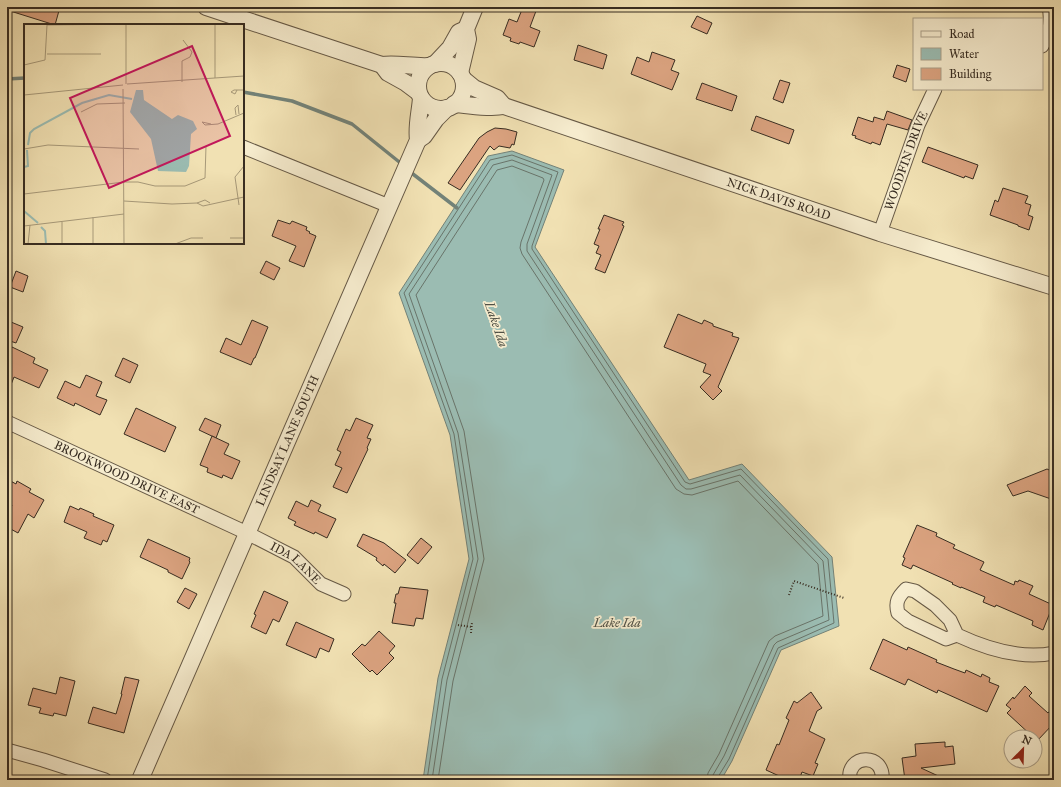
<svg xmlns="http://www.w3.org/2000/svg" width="1061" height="787" viewBox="0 0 1061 787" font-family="'IM FELL Great Primer',serif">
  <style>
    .water { fill: #9bbcb2; stroke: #738278 }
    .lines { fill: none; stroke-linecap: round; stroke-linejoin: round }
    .shore { stroke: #69746a; stroke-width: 1 }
    .stream { stroke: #738278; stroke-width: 3.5 }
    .building { fill: #dba380; stroke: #372c21 }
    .minor-casing { stroke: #665946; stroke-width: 15 }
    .tertiary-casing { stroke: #665946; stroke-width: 18 }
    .path { stroke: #372c21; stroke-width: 2; stroke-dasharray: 1 2; stroke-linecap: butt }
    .minor { stroke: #f6ecce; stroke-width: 13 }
    .tertiary { stroke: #f6ecce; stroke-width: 16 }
    .labels { text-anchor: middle; stroke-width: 3.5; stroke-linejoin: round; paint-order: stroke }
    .street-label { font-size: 12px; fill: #372c21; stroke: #f6ecce }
    .water-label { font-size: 13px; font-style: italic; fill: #505045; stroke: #f6ecce }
    .inset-river { fill: none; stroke: #9bbcb2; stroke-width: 2 }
    .inset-road { fill: none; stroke: #a79979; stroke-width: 1 }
    .view { fill: #c2185b; fill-opacity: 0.15; stroke: #c2185b; stroke-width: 2 }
    .inset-edge { fill: none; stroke: #372c21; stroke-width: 2 }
  </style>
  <rect width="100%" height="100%" fill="#f1e1b3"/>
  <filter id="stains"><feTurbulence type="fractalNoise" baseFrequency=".005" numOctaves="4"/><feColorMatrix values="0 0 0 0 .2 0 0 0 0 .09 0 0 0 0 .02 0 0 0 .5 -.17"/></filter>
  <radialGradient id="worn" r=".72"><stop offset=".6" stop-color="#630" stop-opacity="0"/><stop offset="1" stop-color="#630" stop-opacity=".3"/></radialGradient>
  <path class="water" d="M512,151L564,170L535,247L689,480L742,464L832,557L839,626L781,650L732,761L721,780H423L438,678L469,559L450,435L399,293L488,156Z"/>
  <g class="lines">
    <g class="shore">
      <path d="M427,780L442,679L473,559L454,434L404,293L490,160L512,155L558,172L532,246V249L685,482L690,484L741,469L828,559L834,623L778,648L729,759L718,777V780"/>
      <path d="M432,780L447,680L478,559L458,433L409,294L493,165L512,160L552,175L527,244V251L681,485L686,489H691L740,475L823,561L829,620L777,642L774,645L724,756L713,775V780"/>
      <path d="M438,780L453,681L484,559L464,431L416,295L497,170L512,166L543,178L544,180L521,242L520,248L522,254L676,489L684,494L692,495L738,481L818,564L823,616L775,636L769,641L719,754L708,773L707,780"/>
    </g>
    <g class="stream">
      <path d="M7,79L25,78"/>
      <path d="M243,92L292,101L352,124L403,165"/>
      <path d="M409,171L457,208"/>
    </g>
  </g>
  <g class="building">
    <path d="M7,7H60L55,25L7,10Z"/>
    <path d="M523,7L536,11L530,27L540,31L534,47L520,42L519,44L510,41L511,38L503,35L509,19L517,22Z"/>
    <path d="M697,16L712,23L707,34L691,27Z"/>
    <path d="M578,45L607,55L603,69L574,60Z"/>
    <path d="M652,52L675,60L671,70L679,73L672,90L631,74L637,57L649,62Z"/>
    <path d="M897,65L910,69L906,82L893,77Z"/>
    <path d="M780,80L790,83L783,103L773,99Z"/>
    <path d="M702,83L737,96L732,111L696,99Z"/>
    <path d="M887,111L912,120L908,130L887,124L880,145L872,142L871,144L855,138L856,136L852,135L858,117L873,122L874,117L884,120Z"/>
    <path d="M756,116L794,130L789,144L751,130Z"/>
    <path d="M495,128L506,129L517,132L514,145L512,144L510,148L499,146L494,150L490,146L460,190L448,183L479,138L487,132Z"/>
    <path d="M928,147L978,165L973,179L965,176L964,178L922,162Z"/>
    <path d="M1003,188L1028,196L1025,203L1031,205L1028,215L1033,217L1029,230L1018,226V225L990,215L995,200L998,202Z"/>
    <path d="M604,215L624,222L622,225L624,226L605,273L595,269L601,255L596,253L599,246L594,244L600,229H598Z"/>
    <path d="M278,220L290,224L292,221L307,227L306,230L310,232L309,233L316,236L304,267L289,261L296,246L272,236Z"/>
    <path d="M266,261L280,268L274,280L260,273Z"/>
    <path d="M16,271L28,276L23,292L10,287Z"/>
    <path d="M678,314L702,324L704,320L713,324V326L733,333L732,336L739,338L718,387L722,391L713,400L700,387L711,375L703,372L706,364L664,347Z"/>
    <path d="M252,320L268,327L255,358H254L251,365L220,352L226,338L241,345Z"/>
    <path d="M11,322L23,327L16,343L7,340V330Z"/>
    <path d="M12,347L35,358L33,363L48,370L39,388L14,377L7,395V357Z"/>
    <path d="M123,358L138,365L130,383L115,376Z"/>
    <path d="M86,375L102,382L96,396L107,400L100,415L75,403L74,406L57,398L65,381L80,388Z"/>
    <path d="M136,408L176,427L165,452L124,434Z"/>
    <path d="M205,418L221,425L216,438L199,430Z"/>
    <path d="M356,418L373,425L367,438L371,439L367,448L368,449L347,493L333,487L342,468L335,465L341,452L337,450L346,429L350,431Z"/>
    <path d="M212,436L229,444L224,454L240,461L232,479L223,475L222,478L207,472L208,468L200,465Z"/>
    <path d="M1047,469L1054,472V500L1028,491L1013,496L1007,485Z"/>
    <path d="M7,479L16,484L17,481L31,489L29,492L44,500L34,518L28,514L18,533L7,527V515L12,505L7,503Z"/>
    <path d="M311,500L321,505L318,511L336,519L327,538L315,532L314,534L294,525L296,522L288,518L296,501L308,507Z"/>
    <path d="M70,506L79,510L80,508L94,514L93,516L114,525L107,542L103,540L101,545L84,538L87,532L64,522Z"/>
    <path d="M917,525L937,533L936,536L955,545L953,548L984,562L980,570L1014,585L1015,581L1018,582L1019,580L1033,586L1029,594L1053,605L1043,630L1032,625L1033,621L996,605L995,607L983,602L985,597L961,587V588L952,584L953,583L913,565L911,569L902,565L905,558L903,557Z"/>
    <path d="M363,534L384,543L406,560L395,573L384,564L383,566L376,560L377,558L357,546Z"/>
    <path d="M421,538L432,547L418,564L407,555Z"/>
    <path d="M148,539L190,558L189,561L190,562L182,579L168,572V570L140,557Z"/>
    <path d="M400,587L428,590L423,619L416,618L414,626L392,623L396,603H394L396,594H398Z"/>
    <path d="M185,588L197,594L189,609L177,602Z"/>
    <path d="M264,591L288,602L279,622L273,619L266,634L251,627L256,615L254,614Z"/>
    <path d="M296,622L334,639L329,652L320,648L316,658L286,645Z"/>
    <path d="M379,631L395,646L389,653L394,658L377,675L372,670L370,672L352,654L362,644L365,646Z"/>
    <path d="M883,639L907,650L908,647L937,660L936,662L954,669L965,673L966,670L981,677L982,674L990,678L989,682L999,686L987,712L938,690L937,693L908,679L905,685L870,669Z"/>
    <path d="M60,677L75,681L66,716L54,713L53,716L39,713L41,708L28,705L33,688L56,694Z"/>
    <path d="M125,677L139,680L124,733L88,723L93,707L116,714L122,694H121Z"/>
    <path d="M1025,686L1032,693L1029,696L1048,713L1054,706V723L1037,741L1035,737H1033L1007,713L1011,709L1006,705L1013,697L1014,699Z"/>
    <path d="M811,692L822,708L817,711L809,731L825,739L815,763L818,764L813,776L802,772L799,780H788L766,770L777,744L779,745L789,720L786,718L794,701L797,703Z"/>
    <path d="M945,742V747L953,746L955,764L921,768L947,780H905L902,758L916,756L915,744Z"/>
  </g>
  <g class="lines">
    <g class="minor-casing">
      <g id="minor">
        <path d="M1042,46C1049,34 1052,20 1049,7"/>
        <path d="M243,147L389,206"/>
        <path id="s1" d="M880,233L918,125L935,89"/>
        <path id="s2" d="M7,422L247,533L294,557L321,584L344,594"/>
        <path d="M957,635L946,639L908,621L898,613C895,602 898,597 906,589L915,591L935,605L950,620L957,635C987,649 1021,660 1054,653"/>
        <path d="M7,750L43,760L105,780"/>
        <path d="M850,780C846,754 885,752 882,780"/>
      </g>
    </g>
    <g class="tertiary-casing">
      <g id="tertiary">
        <path d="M206,7L382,65C397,63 413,67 429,66"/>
        <circle cx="441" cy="86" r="23"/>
        <path d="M435,64L450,48L459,32L466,29"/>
        <path d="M382,65L388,73L406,83L418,92"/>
        <path d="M460,73L468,39L466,29L475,7"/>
        <path id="s3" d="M463,79L474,88L497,98L504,106L880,233L1054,287"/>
        <path d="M454,104C471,105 488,109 504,106"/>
        <path d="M418,140L424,136L436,119L447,108"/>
        <path id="s4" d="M140,780L418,140C416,126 420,112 421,98"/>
      </g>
    </g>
    <g class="path">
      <path d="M789,595L794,581L844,598"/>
      <path d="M458,625L472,627"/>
      <path d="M471,633L472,622"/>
    </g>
    <use href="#minor" class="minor"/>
    <use href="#tertiary" class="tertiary"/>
  </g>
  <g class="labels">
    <g class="street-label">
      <text dy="4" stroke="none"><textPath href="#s1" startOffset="77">WOODFIN DRIVE</textPath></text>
      <text dy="4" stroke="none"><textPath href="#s3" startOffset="340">NICK DAVIS ROAD</textPath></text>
      <text dy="4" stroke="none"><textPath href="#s4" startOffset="370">LINDSAY LANE SOUTH</textPath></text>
      <text dy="4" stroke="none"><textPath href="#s2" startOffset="132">BROOKWOOD DRIVE EAST</textPath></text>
      <text dy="4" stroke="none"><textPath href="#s2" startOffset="322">IDA LANE</textPath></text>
    </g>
    <g class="water-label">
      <text transform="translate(497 324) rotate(71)" y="5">Lake Ida</text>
      <text x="617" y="627">Lake Ida</text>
    </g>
  </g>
  <g transform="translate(24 24)">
    <rect width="220" height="220" fill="#f1e1b3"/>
    <path d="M112,66H119L120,76L148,95L154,91L169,97L173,105L167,110L165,142L162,148L134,147L127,115L106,88Z" fill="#9bbcb2"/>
    <path class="inset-river" d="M4,121L6,109L10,105L58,79L85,71L108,75M0,143L4,142L3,126M0,187L14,199M17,203L21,207L22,220"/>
    <path class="inset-road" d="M23,1L102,0M102,1V60M23,30H77M0,41L21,36L23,1M220,53V76M191,54V0M158,58V37L166,33L168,28L159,16M103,60L220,52M99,65L100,220M213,66L211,70L207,68L210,66H220M0,71L99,61M57,88L73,80L101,79M212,91L211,84L214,81L215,90M187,100L178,98L181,101L194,100L220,89M0,125L24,121L115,125M0,170L100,158H114L131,162H161L181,154L182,122M100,177L148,180L173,179L179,182L220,173M173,179L181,176L186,179M215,181L211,153L220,142M38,198V220M0,202L100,190M206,214H220M4,220L6,201M69,220V193M151,220L167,214H179"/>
    <path class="view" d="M168,22L206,112L85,164L46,74Z"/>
    <rect width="220" height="220" class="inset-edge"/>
  </g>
  <rect width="1061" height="787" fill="none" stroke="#f1e1b3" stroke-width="24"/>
  <rect x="8" y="8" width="1045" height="771" fill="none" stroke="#372c21" stroke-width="2"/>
  <rect x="12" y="12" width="1037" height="763" fill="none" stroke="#372c21"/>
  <rect x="913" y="18" width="130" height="72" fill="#f6ecce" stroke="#aa9f89"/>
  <rect x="921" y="31" width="20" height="6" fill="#f6ecce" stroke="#aa9f89"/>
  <text x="949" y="38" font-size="12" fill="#372c21">Road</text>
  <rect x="921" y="48" width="20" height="12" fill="#9bbcb2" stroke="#aa9f89"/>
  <text x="949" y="58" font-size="12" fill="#372c21">Water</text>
  <rect x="921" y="68" width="20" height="12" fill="#dba380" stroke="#aa9f89"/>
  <text x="949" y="78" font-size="12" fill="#372c21">Building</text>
  <g transform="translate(1023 749) rotate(23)"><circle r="19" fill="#f6ecce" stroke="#aa9f89"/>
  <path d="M0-3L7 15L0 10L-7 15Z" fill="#8f2418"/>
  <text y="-6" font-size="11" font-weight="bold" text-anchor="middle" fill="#372c21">N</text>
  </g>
  <rect width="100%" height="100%" filter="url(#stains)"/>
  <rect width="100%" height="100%" fill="url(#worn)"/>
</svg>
